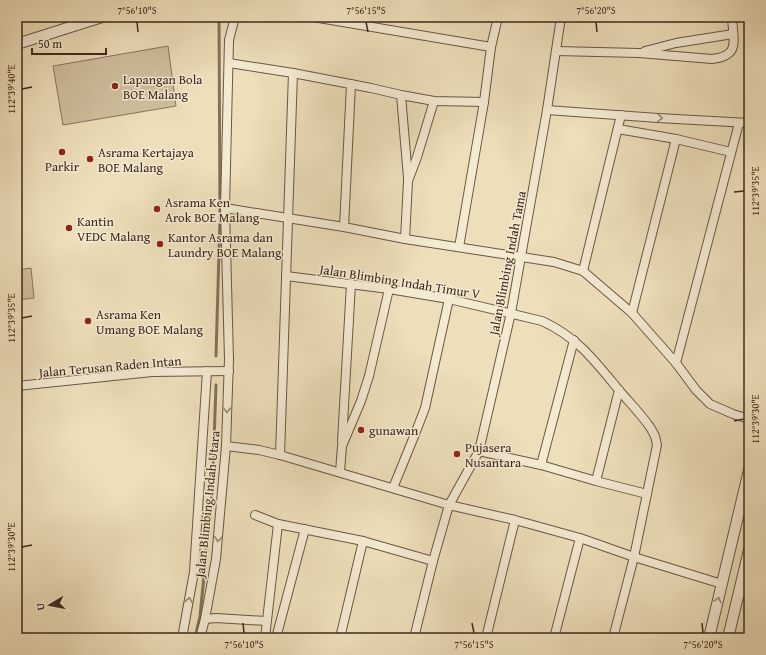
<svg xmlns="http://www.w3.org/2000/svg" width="766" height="655" viewBox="0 0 766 655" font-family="'Gentium Book Plus',serif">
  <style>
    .green { fill: #d0c09f; stroke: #88745e }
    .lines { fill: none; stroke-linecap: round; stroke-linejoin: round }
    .stream { stroke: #84715b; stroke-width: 3 }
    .minor-casing { stroke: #6b5644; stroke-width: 10 }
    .tertiary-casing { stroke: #6b5644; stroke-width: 12 }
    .minor { stroke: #f3ead2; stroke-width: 8 }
    .tertiary { stroke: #f3ead2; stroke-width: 10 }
    .oneway { stroke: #9a8978 }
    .ticks { fill: none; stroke: #40281d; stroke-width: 1.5 }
    .poi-dot { fill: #8f2418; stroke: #f3ead2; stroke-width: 1.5 }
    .labels { text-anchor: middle; stroke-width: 3; stroke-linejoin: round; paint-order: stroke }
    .poi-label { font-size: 13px; fill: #40281d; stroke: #f3ead2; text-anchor: start }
    .street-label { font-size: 13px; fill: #40281d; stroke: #f3ead2 }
    .neatline { fill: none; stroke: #40281d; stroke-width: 1.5 }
    .ticks-label { font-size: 10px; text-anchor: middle; fill: #40281d }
  </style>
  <rect width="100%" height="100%" fill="#eddfba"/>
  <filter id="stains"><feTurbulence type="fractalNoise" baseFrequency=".005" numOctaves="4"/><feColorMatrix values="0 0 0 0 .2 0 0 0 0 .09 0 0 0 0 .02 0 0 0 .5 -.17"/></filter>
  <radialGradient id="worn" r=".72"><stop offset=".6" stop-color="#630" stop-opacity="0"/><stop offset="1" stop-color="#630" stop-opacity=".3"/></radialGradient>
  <g class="green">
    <path d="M168,46L176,106L63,125L53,66Z"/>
    <path d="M31,268L34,298L18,300L17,270Z"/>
  </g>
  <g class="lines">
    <g class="stream">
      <path d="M216,356L220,217L219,17"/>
      <path d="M195,638L200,616L212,498L216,385"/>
    </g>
    <g class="minor-casing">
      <g id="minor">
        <path d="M72,17L75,25"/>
        <path d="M313,17L491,47"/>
        <path d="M556,51L639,53L712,59C741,56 733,40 732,17"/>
        <path d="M645,51L676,43L733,34"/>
        <path d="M229,63L293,73L371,88L401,95L434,101L484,102"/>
        <path d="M401,95L408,178"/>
        <path d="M547,110L658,118L749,123"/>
        <path d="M618,129L676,139L731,152"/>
        <path d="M225,208L344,227L405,239L554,262L583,271L632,313L676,363L696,390L710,404L733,414L749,419"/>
        <path d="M344,227L351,84"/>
        <path d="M405,239L408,181L417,157L434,101"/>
        <path d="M459,247L484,102L491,47L498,17"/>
        <path d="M583,271L621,115"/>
        <path d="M286,276L389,289L449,299L542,321C577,337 594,360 618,389C629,402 640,413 650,427L655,436L657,445L634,557L613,638"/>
        <path d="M632,313L676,139"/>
        <path d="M676,363L739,123"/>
        <path d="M17,386L152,372L229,371"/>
        <path d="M342,441L351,284"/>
        <path d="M226,446L259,450L280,455L449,505L515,520L580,538L634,557L722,584"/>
        <path d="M479,451L541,465L596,481L647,494"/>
        <path d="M280,455L293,73"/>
        <path d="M541,465L574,340"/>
        <path d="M340,472L342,446L361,401L369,376L389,289"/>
        <path d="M596,481L619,390"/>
        <path d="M393,488L415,434L425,408L449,299"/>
        <path d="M255,515L278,524L363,541L433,561"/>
        <path d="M739,591L749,593"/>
        <path d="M205,619L216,618L266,621"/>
        <path d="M182,638L194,572L207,371"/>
        <path d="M200,638L205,619L216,559L226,446L229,359L225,208L229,40L235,17"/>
        <path d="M265,638L278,524"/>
        <path d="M276,638L305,529"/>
        <path d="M340,638L363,541"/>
        <path d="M414,638L433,561L449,505L479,451L511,313L547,110L561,17"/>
        <path d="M486,638L515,520"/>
        <path d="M554,638L580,538"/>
      </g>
    </g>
    <g class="tertiary-casing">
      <g id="tertiary">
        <path d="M17,44L102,17"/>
        <path d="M709,638L749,470"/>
        <path d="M728,638L749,550"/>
      </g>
    </g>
    <use href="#minor" class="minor"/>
    <use href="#tertiary" class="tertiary"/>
  </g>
  <defs><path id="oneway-chevron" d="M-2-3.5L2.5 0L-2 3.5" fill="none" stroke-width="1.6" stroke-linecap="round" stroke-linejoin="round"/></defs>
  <g class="oneway">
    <use href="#oneway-chevron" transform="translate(660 118) rotate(4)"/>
    <use href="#oneway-chevron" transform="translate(227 410) rotate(92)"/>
    <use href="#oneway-chevron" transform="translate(218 539) rotate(96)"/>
    <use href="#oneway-chevron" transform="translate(189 600) rotate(-80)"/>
    <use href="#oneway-chevron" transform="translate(718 600) rotate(-76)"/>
  </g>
  <path class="ticks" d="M137,22L138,32M366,22L368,32M596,22L597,32M22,89L32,87M734,192L744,191M22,318L32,316M734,421L744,419M22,547L32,545M243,623L244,633M472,623L474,633M702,623L703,633"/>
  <g class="poi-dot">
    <circle cx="115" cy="86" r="4"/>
    <circle cx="62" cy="152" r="4"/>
    <circle cx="90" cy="159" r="4"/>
    <circle cx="157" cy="209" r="4"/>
    <circle cx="69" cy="228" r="4"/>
    <circle cx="160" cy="244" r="4"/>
    <circle cx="88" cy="321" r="4"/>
    <circle cx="361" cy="430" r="4"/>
    <circle cx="457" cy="454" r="4"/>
  </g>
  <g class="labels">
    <g class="poi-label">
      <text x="123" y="84">Lapangan Bola<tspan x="123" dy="15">BOE Malang</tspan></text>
      <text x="98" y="157">Asrama Kertajaya<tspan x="98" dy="15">BOE Malang</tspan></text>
      <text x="62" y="171" text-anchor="middle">Parkir</text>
      <text x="165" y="207">Asrama Ken<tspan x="165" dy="15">Arok BOE Malang</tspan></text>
      <text x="77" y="226">Kantin<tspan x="77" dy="15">VEDC Malang</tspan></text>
      <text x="168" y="242">Kantor Asrama dan<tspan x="168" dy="15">Laundry BOE Malang</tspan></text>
      <text x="96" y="319">Asrama Ken<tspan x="96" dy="15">Umang BOE Malang</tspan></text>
      <text x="369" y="435">gunawan</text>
      <text x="465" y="452">Pujasera<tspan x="465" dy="15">Nusantara</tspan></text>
    </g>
    <g class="street-label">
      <text transform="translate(507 263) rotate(-79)" y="5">Jalan Blimbing Indah Tama</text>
      <text transform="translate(400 281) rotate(9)" y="5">Jalan Blimbing Indah Timur V</text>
      <text transform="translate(110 366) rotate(-5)" y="5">Jalan Terusan Raden Intan</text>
      <text transform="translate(207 504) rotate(-84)" y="5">Jalan Blimbing Indah Utara</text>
    </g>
  </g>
  <rect width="766" height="655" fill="none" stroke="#eddfba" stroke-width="44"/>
  <g transform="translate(50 605) rotate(260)" stroke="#f3ead2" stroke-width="3" paint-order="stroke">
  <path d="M0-3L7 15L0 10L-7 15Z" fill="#40281d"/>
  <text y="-6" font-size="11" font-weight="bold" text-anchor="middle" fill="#40281d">U</text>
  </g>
  <path d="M32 48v6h74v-6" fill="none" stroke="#40281d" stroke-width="2"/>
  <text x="38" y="48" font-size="12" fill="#40281d" stroke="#f3ead2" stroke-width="3" paint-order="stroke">50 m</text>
  <rect x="22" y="22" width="722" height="611" class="neatline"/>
  <g class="ticks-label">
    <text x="137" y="14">7°56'10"S</text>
    <text x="366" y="14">7°56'15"S</text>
    <text x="596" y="14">7°56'20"S</text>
    <text transform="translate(11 89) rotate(-90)" y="4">112°39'40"E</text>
    <text transform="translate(755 191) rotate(-90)" y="4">112°39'35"E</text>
    <text transform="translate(11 318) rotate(-90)" y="4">112°39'35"E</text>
    <text transform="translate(755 419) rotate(-90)" y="4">112°39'30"E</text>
    <text transform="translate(11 547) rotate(-90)" y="4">112°39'30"E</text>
    <text x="244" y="648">7°56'10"S</text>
    <text x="474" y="648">7°56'15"S</text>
    <text x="703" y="648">7°56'20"S</text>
  </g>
  <rect width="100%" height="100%" filter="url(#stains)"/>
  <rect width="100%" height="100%" fill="url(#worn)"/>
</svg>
